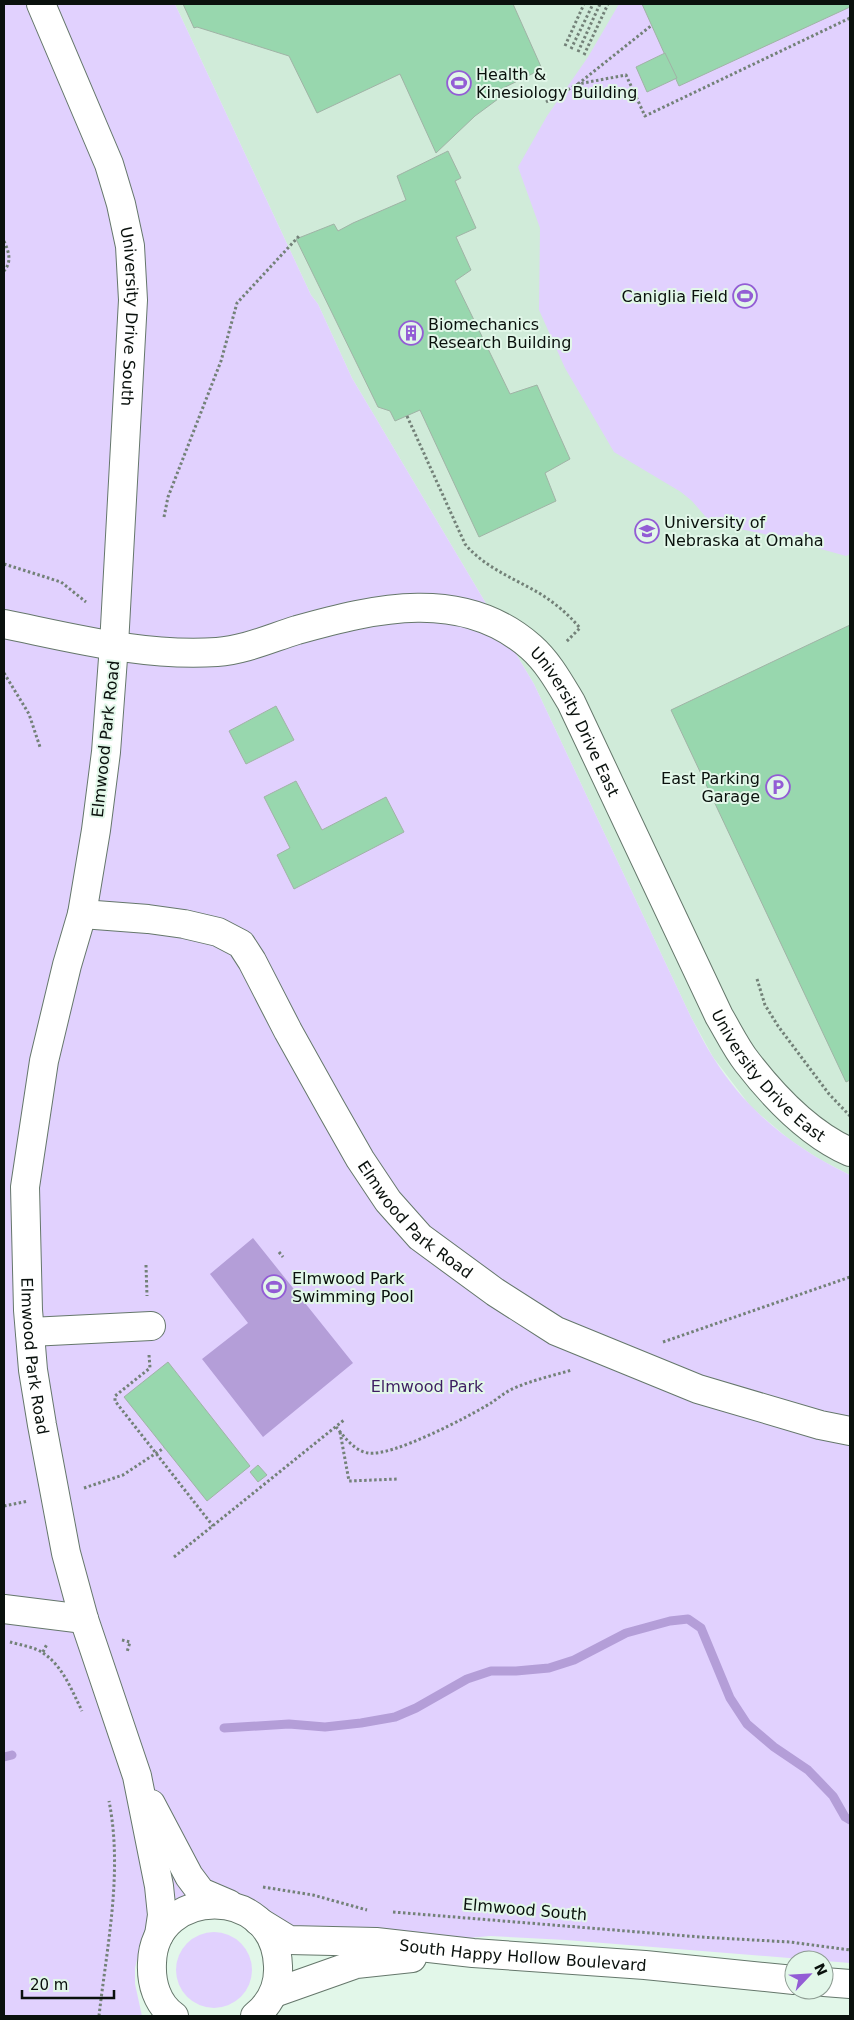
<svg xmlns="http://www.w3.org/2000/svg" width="854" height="2020" viewBox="0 0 854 2020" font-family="'DejaVu Sans',sans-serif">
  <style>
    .built { fill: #d0ebd9 }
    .green { fill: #e1d1fe }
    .water { fill: #b49ed8 }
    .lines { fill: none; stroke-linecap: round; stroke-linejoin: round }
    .stream { stroke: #b49ed8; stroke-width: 9 }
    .building { fill: #98d7ae; stroke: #a0b3a6 }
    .minor-casing { stroke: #65776b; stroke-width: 30 }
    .path { stroke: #738178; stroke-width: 3; stroke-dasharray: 2.5 2.5; stroke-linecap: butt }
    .minor { stroke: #fff; stroke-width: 28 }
    .labels { text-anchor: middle; stroke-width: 4; stroke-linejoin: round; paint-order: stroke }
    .poi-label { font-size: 16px; fill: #0a110d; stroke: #e2f7e9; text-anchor: start }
    .street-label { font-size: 16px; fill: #0a110d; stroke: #e2f7e9 }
    .park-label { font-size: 16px; fill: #3e1e62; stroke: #e2f7e9 }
  </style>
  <rect width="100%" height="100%" fill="#e2f7e9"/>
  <path class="built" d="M175,4H850V1175L819,1159L790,1140L751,1107L713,1057L691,1017L534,684L352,378L318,304L311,295Z"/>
  <g class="green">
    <path d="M4,4H175L311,295L318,304L352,378L534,684L691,1017C698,1030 705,1045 713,1057C745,1110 795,1149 850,1175V1963L566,1940L490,1936L469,1938L401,1933C385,1923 325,1932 303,1928C277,1925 241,1899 217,1885L150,1908L148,1931L140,1948L135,1968V1984L142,2016H4Z"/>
    <path d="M619,4H850V554L846,556L778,537L711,523L692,501L681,492L614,452L565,368L539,310L540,228L518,167L547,116L588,57Z"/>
    <circle cx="214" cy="1970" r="38"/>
  </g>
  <path class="water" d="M253,1238L353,1363L263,1437L202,1359L248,1323L210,1274Z"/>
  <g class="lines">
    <g class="stream">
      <path d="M224,1728L289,1724L325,1727L361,1723L395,1717L416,1708L467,1679L491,1671H516L549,1668L574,1660L626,1633L670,1621L688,1619L701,1628L730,1698L747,1724L774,1747L808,1770L833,1796L845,1817L850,1820"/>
      <path d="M4,1757L12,1755"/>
    </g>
  </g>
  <g class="building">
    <path d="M183,4H513L542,69L495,92L498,99L475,116L436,153L400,74L317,113L289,56L197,27L194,28Z"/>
    <path d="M642,4H850V7L679,86Z"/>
    <path d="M665,53L677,78L647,92L636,67Z"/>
    <path d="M448,151L461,178L455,181L476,228L456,237L471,270L455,281L510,394L537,385L570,459L545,473L556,501L479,537L420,410L395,421L390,411L378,407L296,239L334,224L338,231L353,223L406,200L397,176Z"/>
    <path d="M850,625V1080L846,1082L671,710Z"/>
    <path d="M276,706L294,740L246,764L229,731Z"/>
    <path d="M296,781L322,830L386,797L404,832L294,889L277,855L290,848L264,797Z"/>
    <path d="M168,1362L250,1466L207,1501L124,1397Z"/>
    <path d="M258,1465L267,1475L258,1482L250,1472Z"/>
  </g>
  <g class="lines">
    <g class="minor-casing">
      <g id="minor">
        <path id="s1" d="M41,4L109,164L121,204L130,246L133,300L114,645L106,752L96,830L82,914L67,965L44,1061L25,1187L28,1310L33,1370L42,1425L66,1553L84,1619L137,1776L159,1886L162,1915L159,1935"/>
        <path id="s2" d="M4,624C73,638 145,657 217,652C245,650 271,638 297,630C375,608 463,587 531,647C548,662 559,682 571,702L719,1016C728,1031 736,1048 747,1062C774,1097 809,1134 850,1152"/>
        <path id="s3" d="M82,914L148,919L184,924L218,932L241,944L252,961L288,1031L331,1108L360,1159L388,1201L420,1237L495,1292L556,1331L698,1389L820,1425L850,1431"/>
        <path d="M30,1332L151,1326"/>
        <path d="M4,1609L84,1619"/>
        <path d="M151,1804L189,1876L201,1892L229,1904"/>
        <path id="s4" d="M258,1921L289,1940L376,1942L473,1953L645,1965L794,1980"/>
        <path d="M824,1982L850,1984"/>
        <path d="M274,1993L356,1964L412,1958"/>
        <path d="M174,2016C157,2004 151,1983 152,1963C154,1886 275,1883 278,1966C279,1986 270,2004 255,2016"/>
      </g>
    </g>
    <g class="path">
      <path d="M565,46L584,4"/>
      <path d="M571,49L593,4"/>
      <path d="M578,52L600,4"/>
      <path d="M584,55L608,4"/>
      <path d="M578,84L652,25"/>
      <path d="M546,102L578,84L626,75L645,116L850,18"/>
      <path d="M4,241C9,252 12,262 4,271"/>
      <path d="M407,416L465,544C484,567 513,578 539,593C555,603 568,614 580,628L566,642"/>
      <path d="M164,517L168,497L221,361L237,303L300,235"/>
      <path d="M4,564L61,582L86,602"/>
      <path d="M4,673L29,714L40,747"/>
      <path d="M757,979L765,1005L778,1026L829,1094L850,1116"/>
      <path d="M279,1252L283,1257"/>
      <path d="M146,1265L147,1296"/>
      <path d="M663,1342L850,1277"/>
      <path d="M149,1355L150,1368L115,1396V1401L213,1526"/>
      <path d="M336,1427C344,1436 354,1451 368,1453C392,1457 468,1417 491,1403C497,1399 503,1394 510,1390C529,1381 551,1376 572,1370"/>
      <path d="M340,1432L349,1481L398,1479"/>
      <path d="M84,1488L123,1475L164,1448"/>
      <path d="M4,1506L28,1501"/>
      <path d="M174,1557L344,1420"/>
      <path d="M122,1640L130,1642L127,1652"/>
      <path d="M10,1642C20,1645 35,1647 43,1653C63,1666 72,1691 82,1711"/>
      <path d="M43,1652L47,1644"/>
      <path d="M263,1887L313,1895L367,1910"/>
      <path d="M393,1912L700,1937L790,1942L850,1950"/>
      <path d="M99,2016C107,1945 123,1872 109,1801"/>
    </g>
    <use href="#minor" class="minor"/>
  </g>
  <defs>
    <g id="stadium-ring" transform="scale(1.25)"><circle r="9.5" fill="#e2f7e9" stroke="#935dd5" stroke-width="1.5"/><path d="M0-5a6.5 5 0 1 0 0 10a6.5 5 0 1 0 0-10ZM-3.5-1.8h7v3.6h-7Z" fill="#935dd5"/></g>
    <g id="building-ring" transform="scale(1.25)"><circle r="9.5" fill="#e2f7e9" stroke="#935dd5" stroke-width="1.5"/><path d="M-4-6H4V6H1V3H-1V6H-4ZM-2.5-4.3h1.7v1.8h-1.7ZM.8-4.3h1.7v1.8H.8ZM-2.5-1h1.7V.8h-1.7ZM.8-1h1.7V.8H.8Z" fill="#935dd5"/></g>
    <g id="university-ring" transform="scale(1.25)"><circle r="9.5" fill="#e2f7e9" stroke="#935dd5" stroke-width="1.5"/><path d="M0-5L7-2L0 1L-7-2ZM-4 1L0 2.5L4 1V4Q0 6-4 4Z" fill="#935dd5"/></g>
    <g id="parking-ring" transform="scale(1.25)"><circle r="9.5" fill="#e2f7e9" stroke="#935dd5" stroke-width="1.5"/><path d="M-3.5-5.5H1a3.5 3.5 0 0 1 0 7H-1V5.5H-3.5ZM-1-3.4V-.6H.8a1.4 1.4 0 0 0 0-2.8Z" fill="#935dd5"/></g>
  </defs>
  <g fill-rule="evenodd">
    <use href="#stadium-ring" x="459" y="83"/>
    <use href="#stadium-ring" x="745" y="296"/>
    <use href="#building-ring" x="411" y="333"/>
    <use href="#university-ring" x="647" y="531"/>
    <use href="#parking-ring" x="778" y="787"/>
    <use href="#stadium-ring" x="274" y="1287"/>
  </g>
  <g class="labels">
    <g class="poi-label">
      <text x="476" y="80">Health &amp;<tspan x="476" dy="18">Kinesiology Building</tspan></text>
      <text x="728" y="302" text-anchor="end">Caniglia Field</text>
      <text x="428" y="330">Biomechanics<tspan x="428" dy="18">Research Building</tspan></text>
      <text x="664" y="528">University of<tspan x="664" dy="18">Nebraska at Omaha</tspan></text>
      <text x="760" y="784" text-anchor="end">East Parking<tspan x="760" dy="18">Garage</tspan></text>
      <text x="292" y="1284">Elmwood Park<tspan x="292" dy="18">Swimming Pool</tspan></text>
    </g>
    <g class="street-label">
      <text dy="6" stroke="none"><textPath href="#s1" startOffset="329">University Drive South</textPath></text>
      <text dy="6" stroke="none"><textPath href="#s2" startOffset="632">University Drive East</textPath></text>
      <text transform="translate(105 739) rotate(-84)" y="6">Elmwood Park Road</text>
      <text dy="6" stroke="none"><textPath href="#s2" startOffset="1038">University Drive East</textPath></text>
      <text dy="6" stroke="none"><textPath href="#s3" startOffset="492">Elmwood Park Road</textPath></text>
      <text dy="6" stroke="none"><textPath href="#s1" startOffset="1378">Elmwood Park Road</textPath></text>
      <text transform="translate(525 1909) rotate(5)" y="6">Elmwood South</text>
      <text dy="6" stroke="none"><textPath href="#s4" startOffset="271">South Happy Hollow Boulevard</textPath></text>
    </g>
    <g class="park-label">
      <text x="427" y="1392">Elmwood Park</text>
    </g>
  </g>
  <rect width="854" height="2020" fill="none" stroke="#0a110d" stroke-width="10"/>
  <g transform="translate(809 1975) rotate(65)"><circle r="24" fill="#e2f7e9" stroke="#8c9b91"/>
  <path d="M0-4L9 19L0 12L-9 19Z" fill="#935dd5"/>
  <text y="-8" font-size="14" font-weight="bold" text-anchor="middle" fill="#0a110d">N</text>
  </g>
  <path d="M22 1990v8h92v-8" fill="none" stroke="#0a110d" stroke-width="2.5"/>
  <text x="30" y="1990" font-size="15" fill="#0a110d" stroke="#e2f7e9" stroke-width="4" paint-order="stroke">20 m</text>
</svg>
